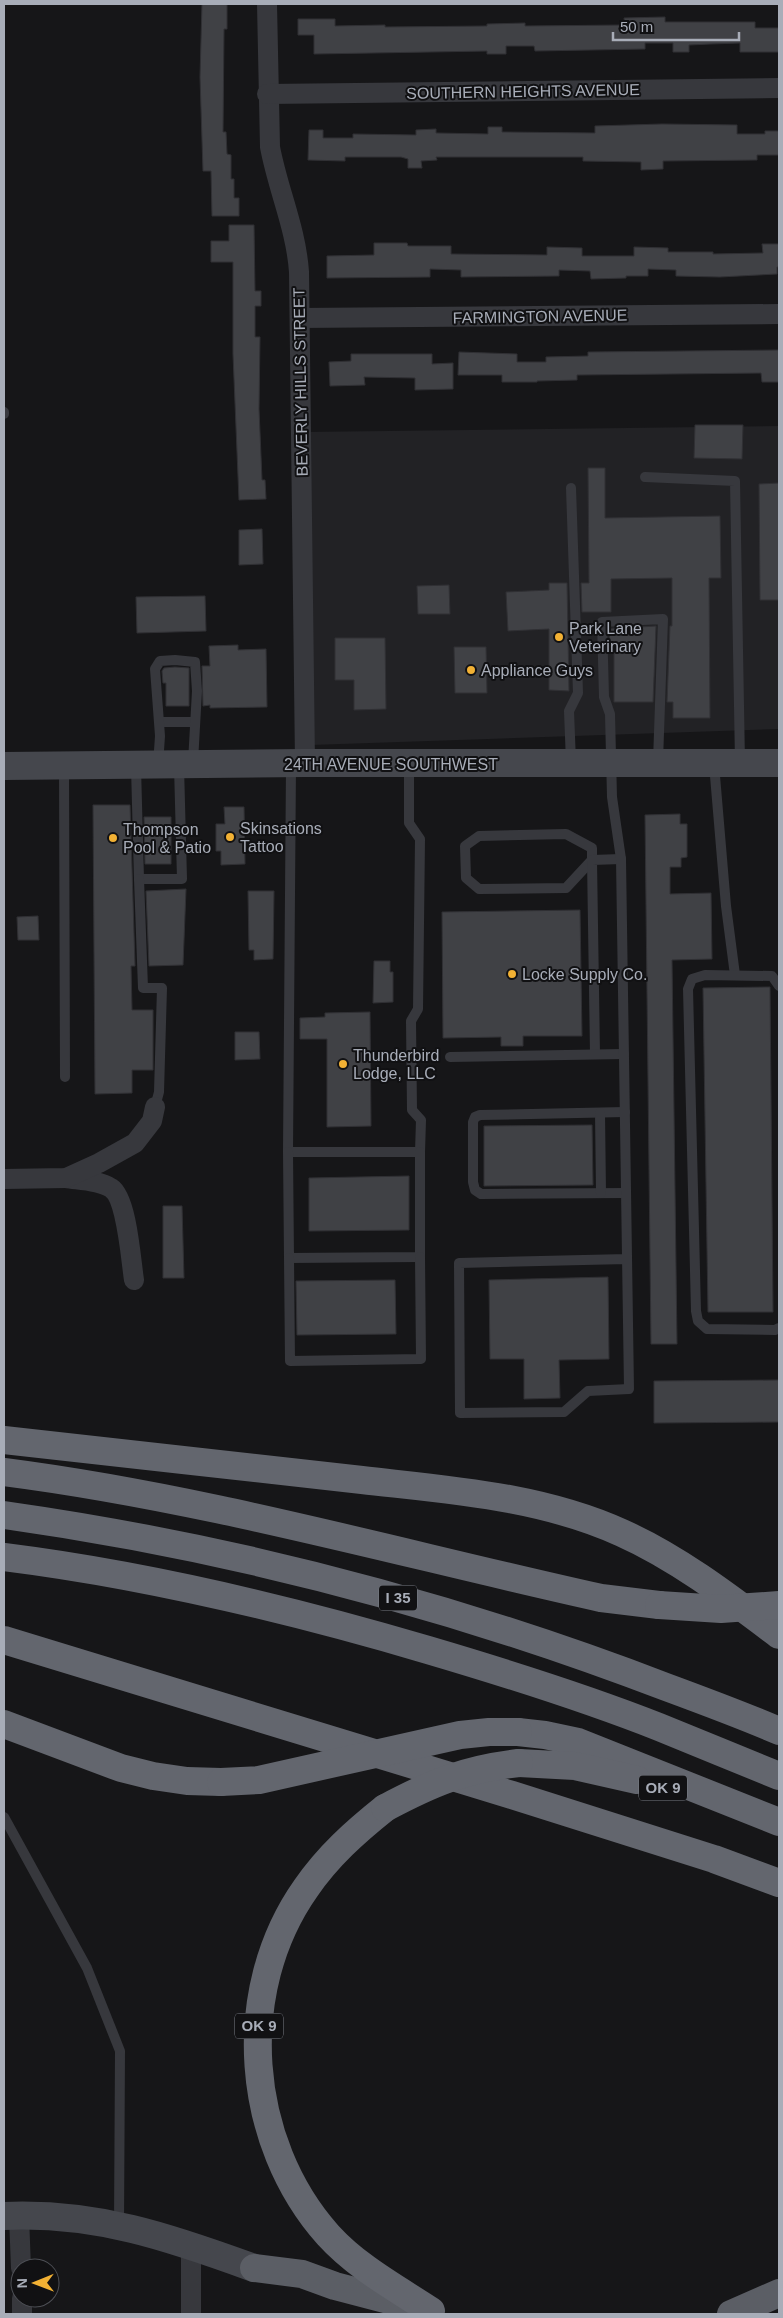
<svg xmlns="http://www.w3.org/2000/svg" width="783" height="2318" viewBox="0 0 783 2318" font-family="Helvetica,sans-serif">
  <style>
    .built { fill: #222225 }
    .building { fill: #404145; stroke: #303034 }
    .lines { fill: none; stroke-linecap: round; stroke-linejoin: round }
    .service { stroke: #37383d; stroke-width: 10 }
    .minor { stroke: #37383d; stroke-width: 20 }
    .secondary { stroke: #45474d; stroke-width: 28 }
    .trunk { stroke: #5b5e65; stroke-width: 28 }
    .motorway { stroke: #63666e; stroke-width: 28 }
    .motorway-bridge { stroke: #63666e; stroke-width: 28 }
    .poi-dot { fill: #f2b134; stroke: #111113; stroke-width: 2 }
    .labels { text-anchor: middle; stroke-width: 4; stroke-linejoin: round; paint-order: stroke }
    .shield { fill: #111113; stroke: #7b7e86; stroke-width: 1 }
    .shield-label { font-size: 15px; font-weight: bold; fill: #a8adb8 }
    .street-label { font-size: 16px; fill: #a8adb8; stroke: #111113 }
    .poi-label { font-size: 16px; fill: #a8adb8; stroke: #111113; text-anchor: start }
  </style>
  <rect width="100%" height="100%" fill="#161618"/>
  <path class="built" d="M779,426V729L311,745L305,432Z"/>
  <g class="building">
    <path d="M202,4H227V29H224L223,132H226L227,154L231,155V179H234V198H239V216H212L211,171H203L200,77Z"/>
    <path d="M665,17V22H755V28H779V52H740V43L710,44L689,45V52H673V43H645V49L535,51L534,46H506V54H487V51L314,54V35H298V19H335V26L385,25V27L487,26V24L525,23V26L625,25L624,18Z"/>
    <path d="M662,124L737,125V134H765V131H779V155H757V160L663,161V169L641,170V162L583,161V157H436L437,160L421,161L422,168H408V159L401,157H345V161L308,160L309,130H323V138H353V134L416,135V130L436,129V133L488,134V127H502V132L595,133V126Z"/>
    <path d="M229,225H254L255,291H261V306H255V337H260L259,409L262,480H265L266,499L239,500L233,354V262H211V241H229Z"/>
    <path d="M374,243H407L408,246H451V254L547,255V247L582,248V256H634V247L668,248V252H713V254L763,253L762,244H779V267H777V274L720,277L676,276V270L648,269V276H626V278L591,279L590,271L559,270V276L461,277V270L430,269V277L327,278V256L374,255Z"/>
    <path d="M779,350V382H762L761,373L577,375V380L537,381V382H502V375H458L459,352L517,354V362H546V357L588,356V352Z"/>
    <path d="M351,354H432V364L453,363V389L415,390V378L364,377L365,385L330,386L329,362L351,361Z"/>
    <path d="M695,425H743L742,459L694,458Z"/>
    <path d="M588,468H605V518L720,516L721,578H709L710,718H673V702H667L670,626H672V578L611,579V612H582L581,583H589Z"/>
    <path d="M779,483V600H760L759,484Z"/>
    <path d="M262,529L263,564L239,565V530Z"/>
    <path d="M549,583H567L569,691L549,690V629L508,631L506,592L549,590Z"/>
    <path d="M449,585L450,614H418L417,586Z"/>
    <path d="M205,596L206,631L137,633L136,597Z"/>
    <path d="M656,626L653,702H614V651H610L609,629Z"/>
    <path d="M335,638H385L386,709L354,710V680H335Z"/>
    <path d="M238,645V650L266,649L267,707L210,708V705L203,706L202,666H210L209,646Z"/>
    <path d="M454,647H486L487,693H455Z"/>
    <path d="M175,667L189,668V706H166V683H163L162,671L164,668Z"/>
    <path d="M93,805H130L135,966H131L132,1010H153V1070H132V1093L95,1094Z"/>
    <path d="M224,807H244L245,864L221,865V851H216V824H225Z"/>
    <path d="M680,814V824H687V857L681,858V867H670V894L711,893L712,959L672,960L677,1344H651L645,815Z"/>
    <path d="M144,817H171V864H145Z"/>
    <path d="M186,889L183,965L149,966L146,891Z"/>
    <path d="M248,891H274L273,959L254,960V950H249Z"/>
    <path d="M580,910L582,1036H523V1046H501V1037L443,1038L442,912Z"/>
    <path d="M38,916L39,940H18L17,917Z"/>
    <path d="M374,961H390V972H393V1002L373,1003Z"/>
    <path d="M770,987L773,1312H708L703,988Z"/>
    <path d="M370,1012L371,1126L327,1127V1039H300V1018L325,1017V1013Z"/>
    <path d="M235,1032H259L260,1059L235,1060Z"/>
    <path d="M592,1125L593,1185L484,1186V1126Z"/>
    <path d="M409,1176V1230L309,1231V1178Z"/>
    <path d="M163,1206H182L184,1278H163Z"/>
    <path d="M608,1277L609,1359L559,1360L560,1398L524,1399V1359H490L489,1280Z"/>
    <path d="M395,1280L396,1334L297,1335L296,1281Z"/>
    <path d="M779,1380V1422L654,1423V1381Z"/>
  </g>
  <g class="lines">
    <g class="service">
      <path d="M4,412V414"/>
      <path d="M645,477L735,481L740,762"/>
      <path d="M160,722H195"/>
      <path d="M571,762L569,711L578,693L571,488"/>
      <path d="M714,764L726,906L735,975"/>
      <path d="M158,765L160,736L155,669L160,661L175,660L195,662L197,691L193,762"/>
      <path d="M291,765L288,1152H420L421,1120L412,1110L411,1021L418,1009L420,839L409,823V764"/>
      <path d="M64,767L65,1077"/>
      <path d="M136,767L139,879H182L179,766"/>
      <path d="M566,834L592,848V860L566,888L479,889L466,878L465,846L479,836Z"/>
      <path d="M139,879L143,988H162L159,1092L155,1107"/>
      <path d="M779,986L772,976L705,975L692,979L688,989L696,1311L698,1321L707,1329L775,1330L779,1328"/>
      <path d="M595,1054L592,860L621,859"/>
      <path d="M450,1057L624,1054"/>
      <path d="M625,1112L480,1115L475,1117L473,1122V1182L475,1190L481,1194L626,1193"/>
      <path d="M600,1113L601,1193"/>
      <path d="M288,1152L289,1258L420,1257V1152"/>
      <path d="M289,1258L290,1361L421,1359L420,1257"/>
      <path d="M627,1259L459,1263L460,1413L564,1412L588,1391L629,1389L621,859L612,797L610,714L604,697L602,622L663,619L658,761"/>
      <path d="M4,1817L87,1968L120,2051L119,2224"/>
    </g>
    <g class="minor">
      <path d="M267,4L270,147C278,190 296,228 299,272L305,763"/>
      <path d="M267,94L779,88"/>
      <path d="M300,318L779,314"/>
      <path d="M66,1178C79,1180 99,1180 111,1188C127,1198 131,1261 134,1280"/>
      <path d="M4,1179L66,1178L99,1163L135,1143L152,1121L155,1107"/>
      <path d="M19,2216L21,2268"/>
      <path d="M22,2298V2314"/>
      <path d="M191,2314V2245"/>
    </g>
    <g class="secondary">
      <path d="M4,766L305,763H779"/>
      <path d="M4,2216C96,2212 169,2237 254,2268"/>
    </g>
    <g class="trunk">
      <path d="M254,2268L302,2274L335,2286L423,2309"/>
      <path d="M731,2314L779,2293"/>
    </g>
    <g class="motorway">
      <path d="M4,1440C123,1454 243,1466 362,1480C449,1490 541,1496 622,1533C678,1558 730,1598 779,1635"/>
      <path d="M4,1472C206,1498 402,1554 601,1598L659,1605"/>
      <path d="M4,1515C230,1547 452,1605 666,1687C704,1701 742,1715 779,1731"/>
      <path d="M4,1557C148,1575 289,1609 428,1650C506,1673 583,1697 659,1727C699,1743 739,1760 779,1776"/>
      <path d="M4,1640L512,1795L714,1859L779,1883"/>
      <path d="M4,1724L121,1768L153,1776L187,1781L221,1782"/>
      <path d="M518,1732L545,1735L578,1742L779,1822"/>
      <path d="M519,1763L575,1766L637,1780"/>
      <path d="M385,1808C355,1832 328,1856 306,1888C233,1991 245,2142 328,2235C357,2267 396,2288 431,2311"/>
    </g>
    <g class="motorway-bridge">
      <path d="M659,1605L721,1609L779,1605"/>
      <path d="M221,1782L259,1780L460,1735L489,1732H518"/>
      <path d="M385,1808C432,1783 465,1769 519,1763"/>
    </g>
  </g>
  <g class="poi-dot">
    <circle cx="559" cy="637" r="5"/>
    <circle cx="471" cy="670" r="5"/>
    <circle cx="230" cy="837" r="5"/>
    <circle cx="113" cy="838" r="5"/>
    <circle cx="512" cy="974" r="5"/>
    <circle cx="343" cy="1064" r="5"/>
  </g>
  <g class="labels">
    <g class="shield">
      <rect x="379" y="1585.5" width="38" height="25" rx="4"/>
      <rect x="639" y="1775.5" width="48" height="25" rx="4"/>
      <rect x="235" y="2013.5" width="48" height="25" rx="4"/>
    </g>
    <g class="shield-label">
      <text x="398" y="1603">I 35</text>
      <text x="663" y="1793">OK 9</text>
      <text x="259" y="2031">OK 9</text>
    </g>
    <g class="street-label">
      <text transform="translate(523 91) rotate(-1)" y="6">SOUTHERN HEIGHTS AVENUE</text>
      <text transform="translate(540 316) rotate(-1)" y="6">FARMINGTON AVENUE</text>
      <text transform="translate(300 382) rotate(-91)" y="6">BEVERLY HILLS STREET</text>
      <text x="391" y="770">24TH AVENUE SOUTHWEST</text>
    </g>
    <g class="poi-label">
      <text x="569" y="634">Park Lane<tspan x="569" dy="18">Veterinary</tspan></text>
      <text x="481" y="676">Appliance Guys</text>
      <text x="240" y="834">Skinsations<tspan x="240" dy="18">Tattoo</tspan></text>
      <text x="123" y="835">Thompson<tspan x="123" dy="18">Pool &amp; Patio</tspan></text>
      <text x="522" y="980">Locke Supply Co.</text>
      <text x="353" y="1061">Thunderbird<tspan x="353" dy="18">Lodge, LLC</tspan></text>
    </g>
  </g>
  <rect width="783" height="2318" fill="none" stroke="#a8adb8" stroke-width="10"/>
  <g transform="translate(35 2283) rotate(269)"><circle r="24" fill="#111113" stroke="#4d4f55"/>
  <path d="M0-4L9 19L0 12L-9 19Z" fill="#f2b134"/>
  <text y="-8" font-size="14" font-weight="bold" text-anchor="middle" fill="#a8adb8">N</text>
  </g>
  <path d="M613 32v8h126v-8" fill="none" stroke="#a8adb8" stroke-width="2.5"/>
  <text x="620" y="32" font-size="15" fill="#a8adb8" stroke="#111113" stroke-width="4" paint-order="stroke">50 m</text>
</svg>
